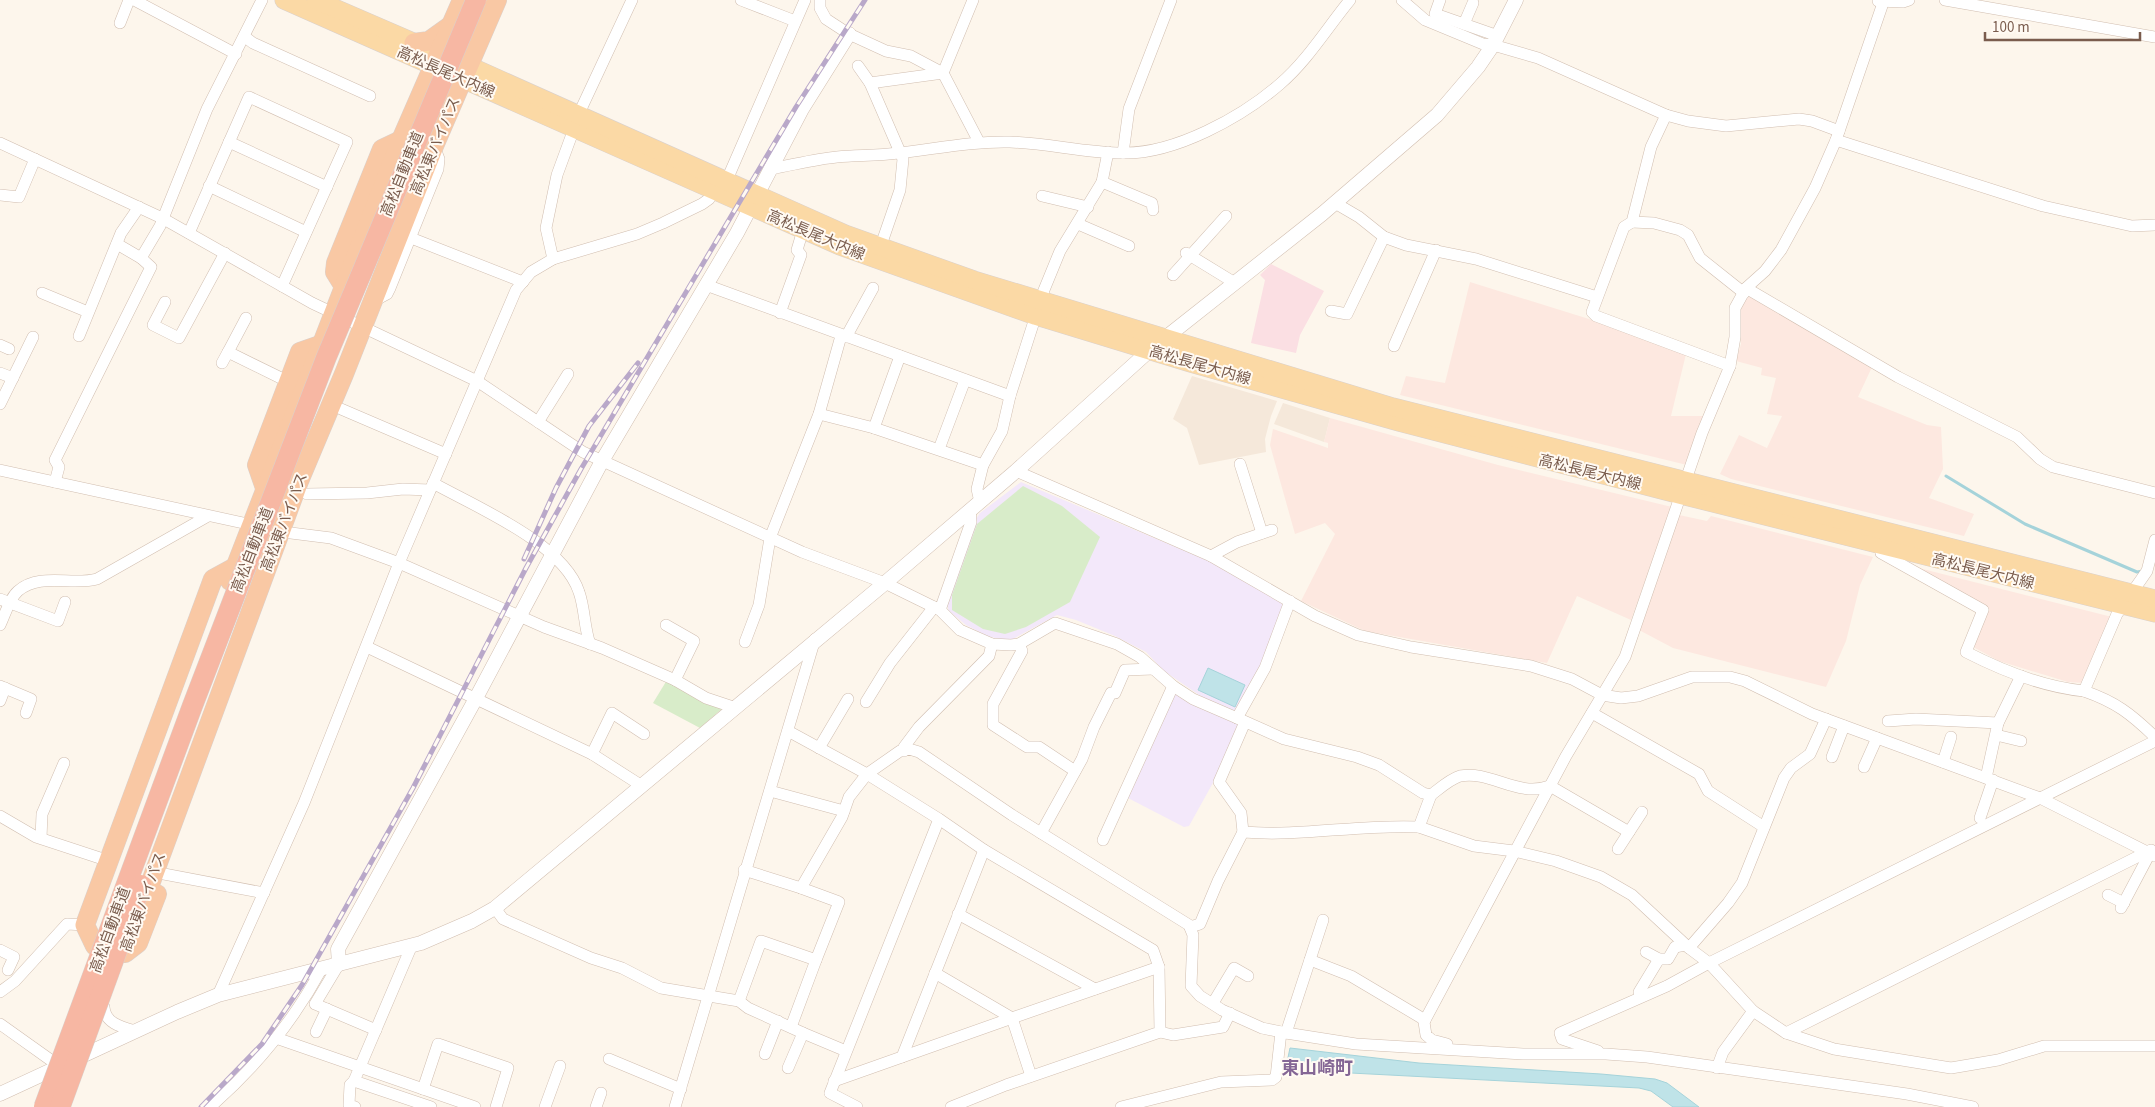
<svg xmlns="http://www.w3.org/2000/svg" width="2155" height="1107" viewBox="0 0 2155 1107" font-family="'Source Sans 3','Noto Sans JP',sans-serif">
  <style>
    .residential { fill: #f5e8da }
    .commercial { fill: #fde8e0 }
    .education { fill: #f3e8fa }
    .medical { fill: #fbdfe3 }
    .green { fill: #d8ecc9 }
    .water { fill: #bfe3e8; stroke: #a5d3da }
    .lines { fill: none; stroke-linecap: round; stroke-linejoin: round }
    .stream { stroke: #a5d3da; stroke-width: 3 }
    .minor-casing { stroke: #d1beb0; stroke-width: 12 }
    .tertiary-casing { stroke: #d1beb0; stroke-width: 15 }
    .primary-casing { stroke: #dad1cd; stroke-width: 19 }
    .trunk-casing { stroke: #dad1cd; stroke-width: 20 }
    .minor { stroke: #fff; stroke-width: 11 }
    .tertiary { stroke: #fff; stroke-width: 14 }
    .primary { stroke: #fbd9a5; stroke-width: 18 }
    .trunk { stroke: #f9c8a4; stroke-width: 19 }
    .rail-casing { stroke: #b9a8c9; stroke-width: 5 }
    .rail { stroke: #fffaf3; stroke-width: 3; stroke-dasharray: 9; stroke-linecap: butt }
    .motorway-bridge-casing { stroke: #dad1cd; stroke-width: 21; stroke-linecap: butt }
    .motorway-bridge { stroke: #f7b7a3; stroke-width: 20 }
    .labels { text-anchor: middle; stroke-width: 4; stroke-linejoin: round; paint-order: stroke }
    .street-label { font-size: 15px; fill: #7a5c4d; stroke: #fffaf3 }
    .quarter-label { font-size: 18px; font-weight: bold; fill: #846695; stroke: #fffaf3 }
  </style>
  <rect width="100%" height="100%" fill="#fdf6ec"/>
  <g class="residential">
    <path d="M1192,376L1277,401L1271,416L1265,439L1266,452L1199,465L1187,428L1173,419Z"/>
    <path d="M1283,403L1330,418L1324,442L1274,424Z"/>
  </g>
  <g class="commercial">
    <path d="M1470,282L1589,319L1686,354L1671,416H1704L1687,465L1400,395L1406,376L1445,383Z"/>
    <path d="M1747,295L1872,367L1858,397L1927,425L1941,427L1943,469L1929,498L1974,514L1964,536L1731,479L1720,474L1739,435L1767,448L1782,416L1767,414L1776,378L1761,375L1762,368L1736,361L1741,344L1739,306Z"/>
    <path d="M1330,418L1498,465L1672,507L1631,620L1577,596L1547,663L1365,631L1301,601L1335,534L1325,523L1295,534L1270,445L1273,429L1328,448V443L1324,442Z"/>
    <path d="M1679,515L1707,521L1711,516L1873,557L1860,585L1846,641L1826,687L1673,648L1639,630Z"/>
    <path d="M1907,565L2112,617L2084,683L2068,682L1999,661L1975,648L1974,644L1989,608Z"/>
  </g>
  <g class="education">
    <path d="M1021,482L1228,569L1227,572L1286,602L1261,667L1236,712L1202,697L1164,671L1146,652L1115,636L1076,620L1057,615L1013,639L1003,640L987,636L966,625L949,611L946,602L974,522L980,513Z"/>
    <path d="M1175,691L1239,723L1214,781L1189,826L1184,827L1126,797Z"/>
  </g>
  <path class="medical" d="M1271,264L1324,291L1300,335L1296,353L1251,343L1265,280L1260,275Z"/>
  <g class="green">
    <path d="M1023,486L1062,506L1100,537L1070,602L1026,627L1005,634L983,629L952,610V595L977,524Z"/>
    <path d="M667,680L724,707L700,728L653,703Z"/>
  </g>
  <g class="water">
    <path d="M1208,668L1245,685L1235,707L1198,690Z"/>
    <path d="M1290,1048L1419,1063L1601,1074L1655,1079L1667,1083L1699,1107H1673L1651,1091L1639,1088L1293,1070L1286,1067Z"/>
  </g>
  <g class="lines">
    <path class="stream" d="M1946,476L2025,524L2137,572L2143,571"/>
    <g class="minor-casing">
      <g id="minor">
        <path d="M134,0L236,54"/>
        <path d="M741,0L795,21"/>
        <path d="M820,0V8L826,19L849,34L886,51L911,56L943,73L979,142"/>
        <path d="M1402,0L1425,20L1483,44L1493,45L1538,58L1666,115L1688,121L1726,126L1799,119L1812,121L1839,131"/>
        <path d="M1440,0L1435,14L1498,36"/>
        <path d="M1945,0L2155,37"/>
        <path d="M1878,1L1903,2L1909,0"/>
        <path d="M120,23L129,0"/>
        <path d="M1464,24L1473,3"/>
        <path d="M245,37L253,43L370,96"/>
        <path d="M858,66L870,83L903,159L900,190L880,248"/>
        <path d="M870,83L943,73L973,0"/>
        <path d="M1666,115L1651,147L1632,222L1624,227L1592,312L1596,316L1730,366"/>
        <path d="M1836,140L2043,206L2132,226L2155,225"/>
        <path d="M229,142L327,187"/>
        <path d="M0,143L162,218L312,303L477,381L583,452L802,552L885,583L940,610L960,630L992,644L1011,645L1019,644L1055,623L1117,644L1140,657L1173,686L1193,699L1237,718"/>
        <path d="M1123,153L1129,109L1171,0"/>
        <path d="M770,169C793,165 815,159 837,157C857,155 877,156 898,153C935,149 972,141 1010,142C1048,143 1085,153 1123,153C1175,154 1242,117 1280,84C1307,61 1327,28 1350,0"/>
        <path d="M726,182L805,0"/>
        <path d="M1102,182L1152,203L1153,210"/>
        <path d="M209,186L306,232"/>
        <path d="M0,195L19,197L35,159"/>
        <path d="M1042,196L1088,207"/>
        <path d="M1335,203L1359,217L1384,237L1406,245L1476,259L1597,297"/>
        <path d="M1632,222L1654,223L1680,230L1688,235L1700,258L1744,293"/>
        <path d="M1078,224L1129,246"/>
        <path d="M189,233L249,97L347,142L282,286"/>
        <path d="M411,238L523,282"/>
        <path d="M117,244L141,258"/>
        <path d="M1186,253L1235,283"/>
        <path d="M553,259L546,228L557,175L582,107L632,0"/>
        <path d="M1173,275L1226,216"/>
        <path d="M706,285L1010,396"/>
        <path d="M1746,288L1898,377L2017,437L2040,459L2053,467L2155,493"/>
        <path d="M42,293L88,312"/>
        <path d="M165,302L153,325L179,338L225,253"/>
        <path d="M372,302L387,294L390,288L438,169L439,159L434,146"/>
        <path d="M1331,311L1347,314L1384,237"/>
        <path d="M780,313L801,255L797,250L803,230"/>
        <path d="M79,336L121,233L139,207"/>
        <path d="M846,337L873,288"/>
        <path d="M0,345L9,349"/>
        <path d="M1394,346L1436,250"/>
        <path d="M228,352L246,318"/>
        <path d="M222,363L228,352L289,382"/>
        <path d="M0,373L13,378"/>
        <path d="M0,404L33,337"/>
        <path d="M341,409L446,454"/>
        <path d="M819,414L874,428L983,465"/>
        <path d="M538,422L568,374"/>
        <path d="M874,428L900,356"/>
        <path d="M939,449L965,380"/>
        <path d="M1240,464L1262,533"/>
        <path d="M0,470L257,526"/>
        <path d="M1016,471L1211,556L1315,616L1358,635L1411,647L1531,666L1572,679L1602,695L1621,698L1638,696L1692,677H1730L1745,681L1812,714L2040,798L2155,856"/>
        <path d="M55,482L59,467L55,460L151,267L141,258L160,226L207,109L262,0"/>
        <path d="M433,483C476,507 563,543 579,592C585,609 584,627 590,644"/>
        <path d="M307,494L367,493L403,489L430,490"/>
        <path d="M980,502L977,489L983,465L1002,431L1010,396L1044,290L1060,251L1102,182L1108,152"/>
        <path d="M275,531L331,538L399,563L544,627L602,648L675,680L706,698L733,707"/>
        <path d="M1882,545L1881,553L1983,610L1966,652C2003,671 2043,687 2084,691L2117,614L2147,571L2155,540"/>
        <path d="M1211,556L1237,542L1272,530"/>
        <path d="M0,599L58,621L65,602"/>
        <path d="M1290,601L1265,668L1237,718L1284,739L1357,757L1379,765L1423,793L1431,795C1439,789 1450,779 1460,776C1491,770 1517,798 1550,786L1629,832"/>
        <path d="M940,610L971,522L970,509"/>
        <path d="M0,625C5,615 9,599 18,591C40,572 72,586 97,579L208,516"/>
        <path d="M666,625L694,641L675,680"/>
        <path d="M745,642L759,605L770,538L819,414L841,336"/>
        <path d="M1019,644L1022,651L993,704V725L1027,747H1039L1075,771"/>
        <path d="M367,647L592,754L642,786"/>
        <path d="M0,686L31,699L26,713"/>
        <path d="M2084,691C2116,702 2131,714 2155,737"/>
        <path d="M0,701L5,688"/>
        <path d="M866,702L890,663L934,607"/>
        <path d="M1592,713L1699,774L1708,791L1764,827"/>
        <path d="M1888,721L1916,719L1998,723"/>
        <path d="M788,731L867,774L900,751L909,749L919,752L1012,815L1189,925L1193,935L1191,986L1200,996L1222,1010L1262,1028L1286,1033L1356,1044L1523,1054H1606L1647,1057L1907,1094L1973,1107"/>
        <path d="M1996,735L2021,741"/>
        <path d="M819,748L848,699"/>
        <path d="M904,751V747L919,727L989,656L992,644"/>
        <path d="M592,754L612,713L644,734"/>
        <path d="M1832,757L1844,726"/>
        <path d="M1943,762L1951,737"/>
        <path d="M1864,767L1877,738"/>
        <path d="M1986,778L1998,723L2021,676"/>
        <path d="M770,791L844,811"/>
        <path d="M0,816L36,837L109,861"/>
        <path d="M1980,818L1993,780"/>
        <path d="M1419,827L1474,846L1514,851L1556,861L1601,877L1632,895L1689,948"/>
        <path d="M1243,832L1241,813L1219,782L1245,722"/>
        <path d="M1041,833L1082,759L1094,727L1111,693H1115L1125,670L1153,669"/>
        <path d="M41,838L42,814L64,763"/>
        <path d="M1103,840L1173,686"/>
        <path d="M1618,849L1642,812"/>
        <path d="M744,870L801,888"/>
        <path d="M164,874L264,893"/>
        <path d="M2108,895L2124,903"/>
        <path d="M495,908L503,919L591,958L622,968L661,988L739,1001L748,1008L803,1033L846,1051"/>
        <path d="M2121,908L2150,853"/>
        <path d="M958,914L1095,989"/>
        <path d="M1190,927L1200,924L1218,881L1243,832C1302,837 1360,824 1419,827L1431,795"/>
        <path d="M412,945L354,1081L431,1107"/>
        <path d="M0,950L14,957L8,970"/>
        <path d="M1646,952L1659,959H1668L1675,947L1685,945"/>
        <path d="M816,960L839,902L801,888L842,817L849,797L867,774L939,819L984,850L1153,950L1159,967L1160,1032L1006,1085L951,1107"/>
        <path d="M1310,960L1351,976L1425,1020"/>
        <path d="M339,964L315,1004L376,1030"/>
        <path d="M935,973L1012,1018L1159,967"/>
        <path d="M0,992L15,981L67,924L85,925"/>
        <path d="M218,995L304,803L399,563L516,290L531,272L553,259L637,234L663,223L702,204L709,199L714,191"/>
        <path d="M1640,997L1639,992L1659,959"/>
        <path d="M739,1001L761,941L816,960L791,1027"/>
        <path d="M1213,1003L1234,968L1248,976"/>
        <path d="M104,1007C105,1023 121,1027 135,1031"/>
        <path d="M1753,1011L1786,1033L1834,1049L1951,1068L1998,1060L2044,1046H2155"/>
        <path d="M0,1024L52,1061"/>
        <path d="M316,1032L327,1009"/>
        <path d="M1160,1032L1173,1035L1223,1027L1230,1013"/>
        <path d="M1286,1033L1323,920"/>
        <path d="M1786,1033L2151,850"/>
        <path d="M276,1038L475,1107"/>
        <path d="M1447,1044L1432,1040L1426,1035L1424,1022L1566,756L1625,657L1702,433L1730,366L1735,337V308L1746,288L1765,271L1781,250L1815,188L1836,140L1883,3"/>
        <path d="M1598,1051L1562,1039L1560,1033L1667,986L1709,963L1689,948L1728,903L1742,883L1784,778L1791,768L1810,754L1826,719"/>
        <path d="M765,1054L778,1021"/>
        <path d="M902,1057L984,850"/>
        <path d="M609,1059L681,1089"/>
        <path d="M788,1068L803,1033"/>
        <path d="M1717,1068L1723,1052L1753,1011L1709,963L2155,741"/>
        <path d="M354,1081L350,1085L349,1105L355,1107"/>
        <path d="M834,1081L1012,1018L1031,1076"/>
        <path d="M423,1089L438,1044L508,1068L496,1107"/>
        <path d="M210,1107C255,1068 294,1020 322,968"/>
        <path d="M545,1107L560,1066"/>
        <path d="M596,1107L601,1093"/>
        <path d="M675,1107L815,639"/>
        <path d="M857,1107L830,1093L939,819"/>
        <path d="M1121,1107L1221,1082L1272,1080L1276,1077L1281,1032"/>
      </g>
    </g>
    <g class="tertiary-casing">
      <g id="tertiary">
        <path d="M339,964L338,949L475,700L602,461L737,233L802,109L849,34"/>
        <path d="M0,1094L177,1012L218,995L421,943L472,921L495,908L885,583L1016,471L1150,350L1322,214L1437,115L1478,67L1493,45L1516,0"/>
      </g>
    </g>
    <g class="primary-casing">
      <g id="primary">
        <path d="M284,0L840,246L1036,316L1190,363L1399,422L1681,495L2155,613"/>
        <path d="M316,0L427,48"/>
        <path d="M456,60L845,234L974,280L1393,407L2155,599"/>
      </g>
    </g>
    <g class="trunk-casing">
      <g id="trunk">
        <path d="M414,43L429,41L450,26"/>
        <path d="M343,285L335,272L336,263L382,149L401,140"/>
        <path d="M265,488L257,465L300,352L320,345"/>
        <path d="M230,581L401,140L462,0"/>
        <path d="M142,906L299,481L344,374L434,146L497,0"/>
        <path d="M95,946L85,925L213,579L235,567"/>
        <path d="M125,953L138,943L157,894"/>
      </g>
    </g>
    <use href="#minor" class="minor"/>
    <use href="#tertiary" class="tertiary"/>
    <use href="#primary" class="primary"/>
    <use href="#trunk" class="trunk"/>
    <g class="rail-casing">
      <g id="rail">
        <path d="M524,559L556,488L589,426L638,363"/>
        <path d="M201,1107L262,1044L302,985L413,788L526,568L581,469L796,107L865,0"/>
      </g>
    </g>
    <use href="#rail" class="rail"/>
    <g class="motorway-bridge-casing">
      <g id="motorway-bridge">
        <path d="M44,1107L192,707L326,358L476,0"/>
        <path d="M60,1107L141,885"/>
      </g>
    </g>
    <use href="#motorway-bridge" class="motorway-bridge"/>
  </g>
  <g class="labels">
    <g class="street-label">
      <text transform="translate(446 72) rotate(24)" y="5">高松長尾大内線</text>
      <text transform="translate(435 146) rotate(-67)" y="5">高松東バイパス</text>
      <text transform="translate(402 174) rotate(-68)" y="5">高松自動車道</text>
      <text transform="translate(816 235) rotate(23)" y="5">高松長尾大内線</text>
      <text transform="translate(1200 365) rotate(16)" y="5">高松長尾大内線</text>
      <text transform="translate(1590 472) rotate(14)" y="5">高松長尾大内線</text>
      <text transform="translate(284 522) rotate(-69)" y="5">高松東バイパス</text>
      <text transform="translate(252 550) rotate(-69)" y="5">高松自動車道</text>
      <text transform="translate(1983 571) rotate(14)" y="5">高松長尾大内線</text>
      <text transform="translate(143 902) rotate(-70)" y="5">高松東バイパス</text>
      <text transform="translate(110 930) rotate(-70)" y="5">高松自動車道</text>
    </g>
    <g class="quarter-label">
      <text x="1317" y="1074">東山崎町</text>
    </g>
  </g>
  <path d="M1985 32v8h155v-8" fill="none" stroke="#7a5c4d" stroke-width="2.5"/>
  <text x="1992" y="32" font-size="15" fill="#7a5c4d" stroke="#fffaf3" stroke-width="4" paint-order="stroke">100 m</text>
</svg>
